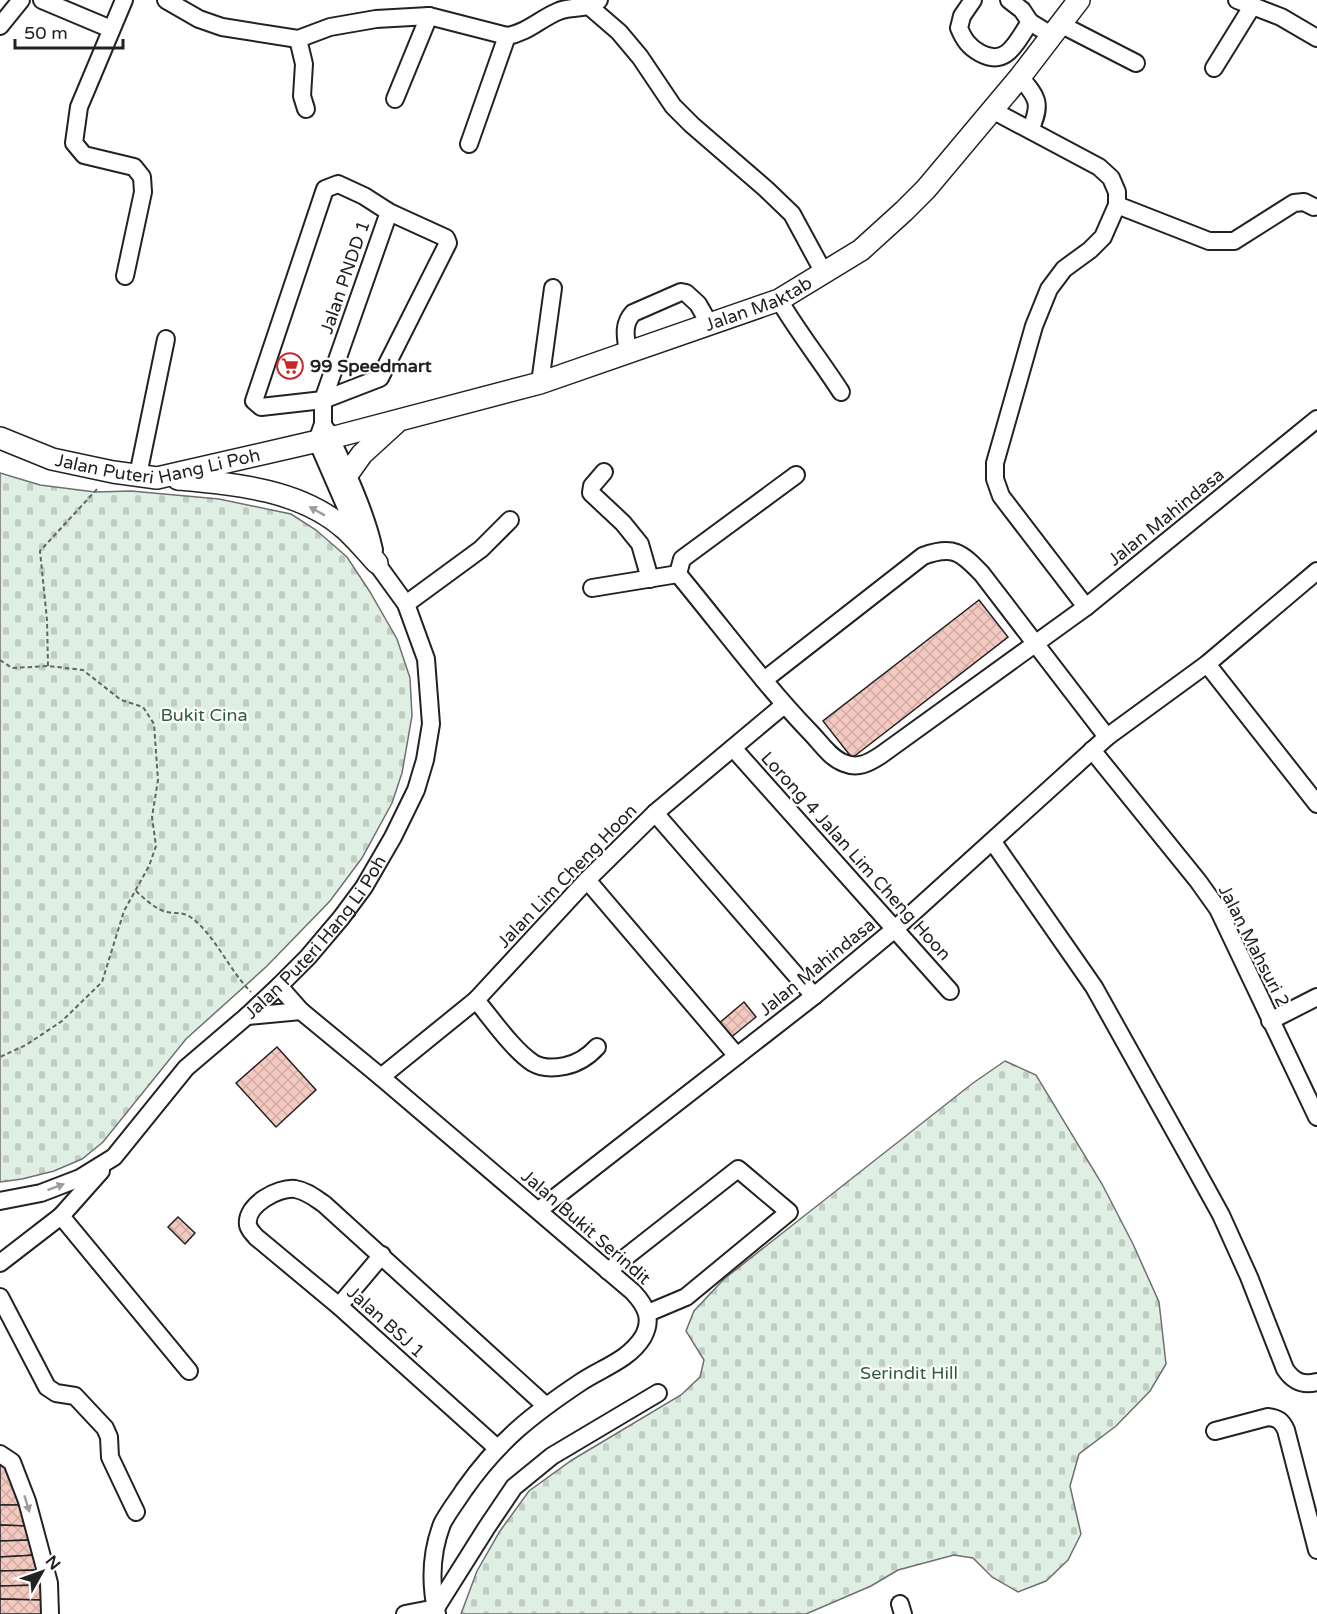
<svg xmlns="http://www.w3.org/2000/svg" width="1317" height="1614" viewBox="0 0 1317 1614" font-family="'Varela Round',sans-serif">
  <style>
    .cemetery { fill: url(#cemetery-stones); stroke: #6f6f6f; stroke-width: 1.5 }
    .building { fill: url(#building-cross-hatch); stroke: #222; stroke-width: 1.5 }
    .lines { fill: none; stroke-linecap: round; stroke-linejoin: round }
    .minor-casing { stroke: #222; stroke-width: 20 }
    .major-casing { stroke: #222; stroke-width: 24 }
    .path { stroke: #646464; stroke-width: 2; stroke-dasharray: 4.5 3; stroke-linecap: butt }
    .minor { stroke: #fff; stroke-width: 16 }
    .major { stroke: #fff; stroke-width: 21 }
    .oneway { fill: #9c9c9c }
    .labels { text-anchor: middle; stroke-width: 4.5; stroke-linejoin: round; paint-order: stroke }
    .street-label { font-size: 18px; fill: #222; stroke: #fff }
    .poi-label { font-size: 18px; font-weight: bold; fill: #222; stroke: #fff; text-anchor: start }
    .park-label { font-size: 18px; fill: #2f5e38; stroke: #fff }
  </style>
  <defs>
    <pattern id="cemetery-stones" width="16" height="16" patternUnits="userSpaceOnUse" patternTransform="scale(1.5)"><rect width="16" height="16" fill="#e0efe3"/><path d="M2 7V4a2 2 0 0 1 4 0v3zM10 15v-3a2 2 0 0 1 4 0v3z" fill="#c0cdc2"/></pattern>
    <pattern id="building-cross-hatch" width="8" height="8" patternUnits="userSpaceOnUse" patternTransform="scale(1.5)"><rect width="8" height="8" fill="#f3c9c0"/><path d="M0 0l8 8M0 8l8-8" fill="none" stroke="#d0aca5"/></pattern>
  </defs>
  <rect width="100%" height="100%" fill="#fff"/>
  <g class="cemetery">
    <path d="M0,473L40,485L95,492L131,491L219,499L291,514L316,530L347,557L370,592L397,639L410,678L412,716L402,773L392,803L362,858L330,901L267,966L186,1039L103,1142L82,1159L54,1171L22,1179L0,1182Z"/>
    <path d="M1005,1061L1036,1075L1102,1184L1133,1244L1159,1302L1166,1364L1150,1391L1116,1426L1079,1454L1070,1486L1081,1534L1068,1560L1046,1581L1018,1592L992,1577L973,1558L954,1555L898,1570L871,1586L806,1614H461L477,1571L500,1531L529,1491L572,1460L681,1395L700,1377L704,1360L686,1331L694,1311L724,1279L973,1083Z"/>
  </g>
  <g class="building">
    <path d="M979,600L1008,637L852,758L823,721Z"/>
    <path d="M744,1002L756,1017L729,1039L717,1025Z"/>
    <path d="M277,1047L316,1090L276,1127L236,1083Z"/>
    <path d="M178,1217L195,1233L185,1244L168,1227Z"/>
    <path d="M0,1464L8,1468L19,1505H0Z"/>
    <path d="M0,1505H19L27,1526L0,1525Z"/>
    <path d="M0,1525L27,1526L31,1540L0,1541Z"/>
    <path d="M31,1540L36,1555L0,1557V1541Z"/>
    <path d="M36,1555L40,1570L0,1571V1557Z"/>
    <path d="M40,1570L42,1585L0,1586V1571Z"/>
    <path d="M42,1585L41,1600L0,1599V1586Z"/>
    <path d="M0,1599L41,1600L42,1614H0Z"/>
  </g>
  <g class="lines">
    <g class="minor-casing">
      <g id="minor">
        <path d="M42,0L111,29"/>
        <path d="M124,0L79,107L74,143L84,155L134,167L142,177L143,192L125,276"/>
        <path d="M166,0L199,19L222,27L298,39L330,27L376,19L429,16L507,36C527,33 541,18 559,11C573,5 587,11 599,0"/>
        <path d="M973,0L962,16L959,28C964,40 969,47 980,53C1007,68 1017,41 1030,22"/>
        <path d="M1009,0L1022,10L1030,22L1051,35"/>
        <path d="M1237,0L1281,17L1317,38"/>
        <path d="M590,7L619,32L640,57L673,106L692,125L766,189L792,214L824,273"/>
        <path d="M1060,24L1136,63"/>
        <path d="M0,26L21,0"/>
        <path d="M298,39L304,64L302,96L306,109"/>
        <path d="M1214,68L1253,5"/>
        <path d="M1020,77C1038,98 1042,104 1030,130"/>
        <path d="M395,99L429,16"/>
        <path d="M992,110L1099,167L1111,178L1117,192V205L1103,237L1090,250L1064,269L1049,289L1034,326L995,463V479L1001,496L1086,607"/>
        <path d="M469,144L507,36"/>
        <path d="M338,184L364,196L389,212L446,238L448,243L380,378L323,400L261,407L254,401L325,189Z"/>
        <path d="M1117,205L1209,241H1234L1294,203L1304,202L1314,207"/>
        <path d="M779,300C798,332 821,361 841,392"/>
        <path d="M628,353C626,338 622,325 633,313L681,292L686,293L698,304L710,325"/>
        <path d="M540,383L553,288"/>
        <path d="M326,429C344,465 366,512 374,550"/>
        <path d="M604,472L592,486L591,493L623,523L640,544L650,579"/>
        <path d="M138,475L166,339"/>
        <path d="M796,475L682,559L678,574C722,627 763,683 810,732C820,742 830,758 844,763C858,769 869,763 881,755L1086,607L1317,419"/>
        <path d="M592,588L678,574"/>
        <path d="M406,604L481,549L510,520"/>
        <path d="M1207,664L1317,804"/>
        <path d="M764,680L923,556C953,545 961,552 982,574L1107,737"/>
        <path d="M733,748L950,991"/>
        <path d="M1092,750L1198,881L1218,909L1317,1117"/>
        <path d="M655,813L814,996"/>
        <path d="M993,842L1094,987L1189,1157L1221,1215L1249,1277L1285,1369C1293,1381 1302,1386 1317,1382"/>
        <path d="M587,880L737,1056"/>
        <path d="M279,986L301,1011L381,1077L633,1292C646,1306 653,1319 643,1337C629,1360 602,1368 581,1382C533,1414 498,1441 464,1490C457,1501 448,1512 442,1524C431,1553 430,1584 437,1614"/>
        <path d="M476,1000C491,1018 514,1051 533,1063C543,1069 555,1068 565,1066C579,1063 588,1057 597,1047"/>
        <path d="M247,1016L301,1011"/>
        <path d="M1270,1021L1317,997"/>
        <path d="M381,1077L476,1000L587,880L655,813L784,705"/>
        <path id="s1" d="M0,1201L41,1193L80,1178L114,1157L186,1068L247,1016L279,986L308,957L341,918L364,887L393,837L416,790L425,760L431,724L426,659L406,604L361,542L317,441L323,424V400L389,212"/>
        <path d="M539,1210L814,996L896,928L1107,737L1207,664L1317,571"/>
        <path d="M61,1216L189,1371"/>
        <path d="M0,1263L61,1216L101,1171"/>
        <path d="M608,1271L738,1169L789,1212L686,1297L648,1313"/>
        <path d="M0,1297L47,1387L56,1393L75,1396L105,1428L109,1437L110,1457L136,1512"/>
        <path d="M339,1306L382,1255"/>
        <path d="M1215,1431L1268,1417C1278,1418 1282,1421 1286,1430L1317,1550"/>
        <path d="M497,1448L339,1306L256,1237C253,1233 249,1230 248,1225C245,1205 278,1187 295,1189C307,1191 315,1198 324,1204L546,1406"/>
        <path d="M0,1454L12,1462L27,1501L49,1583L50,1614"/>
        <path d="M900,1604L903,1614"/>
        <path d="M405,1614L436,1608L487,1527L514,1487L552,1456L658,1393"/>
      </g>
    </g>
    <g class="major-casing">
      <g id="major">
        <path id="s2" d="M0,438L52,459L113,472L157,478L331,438L540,383L779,300L861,250L904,211L926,189L1020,77L1079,0"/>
        <path d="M347,475L362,454L396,423"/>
        <path d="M178,479C234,484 300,489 345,529C356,539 367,552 377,563"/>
      </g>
    </g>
    <g class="path">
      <path d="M0,660L12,668L48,666L83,670L121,700L143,707L154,724L158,780L152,817L156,846L149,866L124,911L102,982L62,1021L26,1045L0,1057"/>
      <path d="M48,666L47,620L40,551L98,488"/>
      <path d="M136,891C144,898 153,907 163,911C174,915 183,910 193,919C216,937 229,970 251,992"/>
    </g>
    <use href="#minor" class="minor"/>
    <use href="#major" class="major"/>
  </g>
  <defs><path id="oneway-solid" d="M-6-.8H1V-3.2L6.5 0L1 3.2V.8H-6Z" transform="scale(1.5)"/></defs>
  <g class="oneway">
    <use href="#oneway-solid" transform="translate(317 511) rotate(-151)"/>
    <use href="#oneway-solid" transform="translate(56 1187) rotate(-21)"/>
    <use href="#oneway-solid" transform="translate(27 1504) rotate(73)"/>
  </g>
  <defs>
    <g id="supermarket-ring" transform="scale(1.35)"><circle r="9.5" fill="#fff" stroke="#c62828" stroke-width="1.5"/><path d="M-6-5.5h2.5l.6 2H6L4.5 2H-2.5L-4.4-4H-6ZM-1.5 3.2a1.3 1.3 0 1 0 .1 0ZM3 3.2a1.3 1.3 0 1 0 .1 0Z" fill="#c62828"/></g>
  </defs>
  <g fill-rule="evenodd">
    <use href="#supermarket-ring" x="290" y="366"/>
  </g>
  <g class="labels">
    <g class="street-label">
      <text transform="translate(345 277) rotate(-71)" y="6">Jalan PNDD 1</text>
      <text dy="6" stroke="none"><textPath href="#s2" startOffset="790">Jalan Maktab</textPath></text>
      <text dy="6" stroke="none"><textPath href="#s2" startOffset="164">Jalan Puteri Hang Li Poh</textPath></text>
      <text transform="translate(1166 517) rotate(-39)" y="6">Jalan Mahindasa</text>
      <text transform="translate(856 856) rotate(48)" y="6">Lorong 4 Jalan Lim Cheng Hoon</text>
      <text transform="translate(567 876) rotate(-46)" y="6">Jalan Lim Cheng Hoon</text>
      <text dy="6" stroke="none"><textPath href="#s1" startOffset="423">Jalan Puteri Hang Li Poh</textPath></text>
      <text transform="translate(1254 946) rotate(63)" y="6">Jalan Mahsuri 2</text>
      <text transform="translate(817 967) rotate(-39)" y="6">Jalan Mahindasa</text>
      <text transform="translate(586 1227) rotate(41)" y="6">Jalan Bukit Serindit</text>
      <text transform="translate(386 1322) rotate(42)" y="6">Jalan BSJ 1</text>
    </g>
    <g class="poi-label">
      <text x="310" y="372">99 Speedmart</text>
    </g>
    <g class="park-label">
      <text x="204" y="721">Bukit Cina</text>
      <text x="909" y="1379">Serindit Hill</text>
    </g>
  </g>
  <g transform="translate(42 1572) rotate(50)" stroke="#ffffff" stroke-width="4.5" paint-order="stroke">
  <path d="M0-4.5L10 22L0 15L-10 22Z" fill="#222222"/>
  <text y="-9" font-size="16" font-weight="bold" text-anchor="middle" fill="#222222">N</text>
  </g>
  <path d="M15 39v9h108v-9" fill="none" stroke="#222222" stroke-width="3"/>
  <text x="24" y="39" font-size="18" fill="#222222" stroke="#ffffff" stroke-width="4.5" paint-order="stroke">50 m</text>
</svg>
